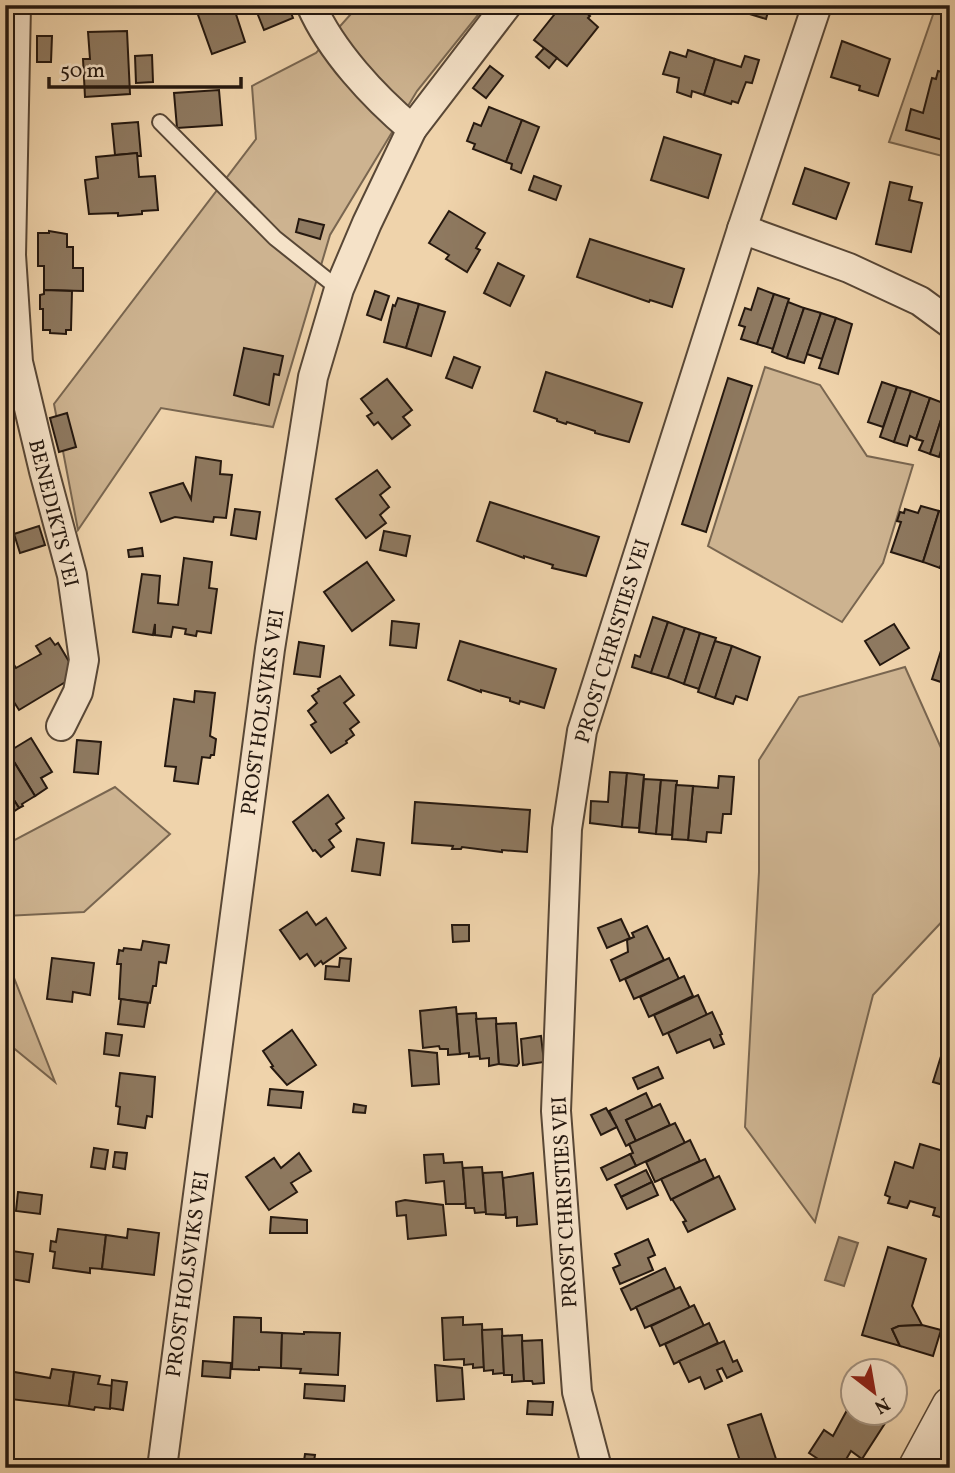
<svg xmlns="http://www.w3.org/2000/svg" width="955" height="1473" viewBox="0 0 955 1473" font-family="Vollkorn,serif">
  <style>
    .green { fill: #cdb390; stroke: #796650; stroke-width: 2 }
    .water { fill: #aa9376; stroke: #75624d; stroke-width: 2 }
    .building { fill: #8e7960; stroke: #25180f; stroke-width: 2 }
    .lines { fill: none; stroke-linecap: round; stroke-linejoin: round }
    .service-casing { stroke: #584736; stroke-width: 18 }
    .minor-casing { stroke: #584736; stroke-width: 32 }
    .tertiary-casing { stroke: #584736; stroke-width: 38 }
    .service { stroke: #f5e2c8; stroke-width: 14 }
    .minor { stroke: #f5e2c8; stroke-width: 28 }
    .tertiary { stroke: #f5e2c8; stroke-width: 35 }
    .labels { text-anchor: middle; stroke-width: 5; stroke-linejoin: round; paint-order: stroke }
    .street-label { font-size: 21px; fill: #25180f; stroke: #f5e2c8 }
  </style>
  <rect width="100%" height="100%" fill="#efd3ab"/>
  <filter id="stains"><feTurbulence type="fractalNoise" baseFrequency=".00286" numOctaves="4"/><feColorMatrix values="0 0 0 0 .2 0 0 0 0 .09 0 0 0 0 .02 0 0 0 .5 -.17"/></filter>
  <radialGradient id="worn" r=".72"><stop offset=".6" stop-color="#630" stop-opacity="0"/><stop offset="1" stop-color="#630" stop-opacity=".3"/></radialGradient>
  <g class="green">
    <path d="M359,5H486L417,91L330,235L273,427L161,408L78,530L54,404L256,139L252,86L316,53Z"/>
    <path d="M936,6L950,16V158L889,142Z"/>
    <path d="M765,367L820,385L867,456L913,465L883,563L842,622L708,546Z"/>
    <path d="M905,667L950,768V913L873,995L815,1222L745,1127L759,872V760L799,697Z"/>
    <path d="M115,787L170,834L84,912L5,916V845Z"/>
    <path d="M5,955L55,1082L5,1041Z"/>
  </g>
  <path class="water" d="M839,1237L858,1243L844,1286L825,1280Z"/>
  <g class="building">
    <path d="M191,5H233L245,42L212,54L197,12L194,13Z"/>
    <path d="M257,5H288L293,18L264,30L256,10L259,8Z"/>
    <path d="M562,5H577L590,16L588,18L598,27L567,66L534,40Z"/>
    <path d="M742,5H770L766,19L740,11Z"/>
    <path d="M127,31L130,94L85,97L83,59H90L88,32Z"/>
    <path d="M37,36H52L51,62H37Z"/>
    <path d="M842,41L890,59L878,96L859,90L860,86L831,77Z"/>
    <path d="M544,48L557,58L549,68L536,57Z"/>
    <path d="M688,50L715,59L704,95L692,91L691,97L677,92L679,78L663,74L670,52L686,57Z"/>
    <path d="M152,55L153,82L136,83L135,56Z"/>
    <path d="M745,56L759,60L752,83L746,82L738,103L732,101L731,104L704,95L715,59L741,67Z"/>
    <path d="M490,66L503,76L486,98L473,88Z"/>
    <path d="M938,71L950,74V142L906,130L911,109L923,113L932,78L936,79Z"/>
    <path d="M219,90L222,125L177,128L174,93Z"/>
    <path d="M489,107L522,120L506,162L473,149L475,144L467,141L474,123L481,126Z"/>
    <path d="M522,120L539,127L521,173L511,169L512,164L506,162Z"/>
    <path d="M138,122L141,156H137V153L115,155L112,124Z"/>
    <path d="M664,137L721,155L708,198L651,180Z"/>
    <path d="M137,153L139,177L155,176L158,210L142,211V214L118,216V213L89,214L85,180L98,178L96,157Z"/>
    <path d="M805,168L849,183L836,219L793,204Z"/>
    <path d="M534,176L561,186L556,200L529,190Z"/>
    <path d="M890,182L912,187L909,200L922,203L911,252L876,244Z"/>
    <path d="M449,211L485,233L476,248L480,250L467,272L446,259L449,255L429,243Z"/>
    <path d="M299,219L324,225L320,239L296,232Z"/>
    <path d="M49,231L67,234V247H73V268H83V291L44,290V266H38V233H49Z"/>
    <path d="M590,239L684,269L672,307L650,300L649,302L577,277Z"/>
    <path d="M498,263L524,276L510,306L484,293Z"/>
    <path d="M758,288L774,294L757,344L741,339L745,327L739,325L745,308L751,310Z"/>
    <path d="M44,290L72,291L71,330H66V334L50,333V330H43V309H40V295L44,294Z"/>
    <path d="M375,291L389,296L381,320L367,315Z"/>
    <path d="M774,294L789,299L773,349L757,344Z"/>
    <path d="M398,298L419,304L406,348L384,342L393,305L395,306Z"/>
    <path d="M788,302L804,308L787,358L772,352Z"/>
    <path d="M419,304L445,312L431,356L406,348Z"/>
    <path d="M804,308L821,313L804,363L787,358Z"/>
    <path d="M821,313L836,318L822,359L807,354Z"/>
    <path d="M836,318L852,324L838,374L819,368Z"/>
    <path d="M244,348L283,356L279,375L274,374L269,405L234,395Z"/>
    <path d="M454,357L480,367L472,388L446,378Z"/>
    <path d="M546,372L642,403L629,442L595,433V431L567,422L566,424L557,421V419L534,411Z"/>
    <path d="M728,378L752,386L706,532L682,524Z"/>
    <path d="M387,379L412,410L403,417L410,425L392,439L378,422L374,425L367,416L372,413L361,399Z"/>
    <path d="M882,382L897,387L883,427L868,422Z"/>
    <path d="M897,387L911,391L894,442L880,437Z"/>
    <path d="M911,391L930,398L916,439L910,436L907,446L894,442Z"/>
    <path d="M930,398L946,404L930,454L919,450L923,441L916,439Z"/>
    <path d="M946,404L950,405V446L948,449L942,447L939,457L930,454Z"/>
    <path d="M67,413L76,447L59,452L50,418Z"/>
    <path d="M196,457L221,461L220,474L232,475L226,518L214,517L213,522L175,517L161,522L150,493L183,483L191,499Z"/>
    <path d="M377,470L390,487L380,495L389,507L380,515L386,523L366,538L336,499Z"/>
    <path d="M490,502L599,537L586,576L552,568L553,565L524,556V558L477,541Z"/>
    <path d="M921,506L939,511L923,562L891,552L901,522L897,521L900,512L904,513L905,509L918,513Z"/>
    <path d="M235,509L260,512L256,539L231,535Z"/>
    <path d="M939,511L950,515V536L940,568L923,562Z"/>
    <path d="M39,526L45,545L20,553L14,534Z"/>
    <path d="M384,531L410,536L406,556L380,550Z"/>
    <path d="M950,536V571L940,568Z"/>
    <path d="M142,548L143,556L129,557L128,550Z"/>
    <path d="M184,558L212,562L209,588L217,589L211,633L197,631L196,636L185,634L186,629L173,627L171,637L155,635V624L153,635L133,632L142,574L160,576L158,603L178,605Z"/>
    <path d="M367,562L394,600L352,631L324,592Z"/>
    <path d="M653,617L668,622L651,673L632,667L635,655L640,657Z"/>
    <path d="M392,621L419,624L416,648L390,645Z"/>
    <path d="M668,622L685,628L668,678L651,673Z"/>
    <path d="M950,622V685L932,679Z"/>
    <path d="M894,624L909,648L880,665L865,641Z"/>
    <path d="M685,628L700,633L684,684L668,678Z"/>
    <path d="M700,633L716,638L699,689L684,684Z"/>
    <path d="M50,638L55,645L58,643L77,675L19,710L5,688V664L11,660L16,668L41,654L36,646Z"/>
    <path d="M460,641L556,669L544,708L520,701L519,704L510,701V698L481,690V692L448,680Z"/>
    <path d="M715,641L732,646L715,698L698,692Z"/>
    <path d="M299,642L324,646L320,677L294,674Z"/>
    <path d="M732,646L760,657L747,700L736,696L733,704L715,698Z"/>
    <path d="M340,676L354,695L344,703L359,722L350,729L354,735L346,741L347,743L331,753L311,725L316,722L308,711L317,703L312,696L319,691L318,689Z"/>
    <path d="M195,691L215,693L210,736L216,739L214,755H211L210,758L202,757L198,784L174,781L176,767L165,766L174,699L194,702Z"/>
    <path d="M31,738L52,772L41,778L47,788L35,796L8,752Z"/>
    <path d="M77,740L101,742L98,774L74,772Z"/>
    <path d="M8,752L35,796L22,804L23,806L19,808L5,786V754Z"/>
    <path d="M610,772L627,773L622,827L590,823L591,801L608,802Z"/>
    <path d="M627,773L644,775L639,828L622,827Z"/>
    <path d="M719,776L734,777L731,814H723L721,833L707,832L706,842L688,840L693,786L718,788Z"/>
    <path d="M644,779L661,780L656,834L639,832Z"/>
    <path d="M661,780L677,781L672,835L656,834Z"/>
    <path d="M676,785L693,786L688,840L672,839Z"/>
    <path d="M5,786L19,808L10,814L9,812L5,814Z"/>
    <path d="M328,795L344,818L336,824L341,831L329,840L334,847L321,857L315,850L313,851L293,822Z"/>
    <path d="M415,802L530,810L527,852L502,850V852L462,847L461,849H452L453,846L412,843Z"/>
    <path d="M357,839L384,843L380,875L352,871Z"/>
    <path d="M307,912L316,925L326,918L346,948L323,964L321,961L315,966L307,954L300,959L280,930Z"/>
    <path d="M621,919L630,938L607,948L598,928Z"/>
    <path d="M452,925H469V941L453,942Z"/>
    <path d="M647,926L664,960L620,981L611,960L628,952L627,940L634,937L632,933Z"/>
    <path d="M143,941L169,945L166,963L159,962L156,986H153L150,1003L119,999L121,964H117L119,950L123,951L124,948L141,950Z"/>
    <path d="M52,958L94,963L90,995L73,992L72,1002L47,999Z"/>
    <path d="M340,958L351,959L349,981L325,979L326,966L339,967Z"/>
    <path d="M669,958L679,979L634,999L625,979Z"/>
    <path d="M684,976L693,996L649,1017L640,997Z"/>
    <path d="M698,995L707,1015L663,1035L654,1015Z"/>
    <path d="M121,999L148,1003L144,1027L118,1024Z"/>
    <path d="M456,1007L460,1054L448,1055V1049H440L439,1046L423,1048L420,1011Z"/>
    <path d="M712,1012L722,1034L720,1035L724,1044L714,1048L710,1039L677,1053L668,1033Z"/>
    <path d="M476,1013L480,1056L469,1057V1053L460,1054L457,1014Z"/>
    <path d="M496,1018L499,1064L489,1066V1058L480,1059L476,1019Z"/>
    <path d="M516,1023L519,1063L517,1066L499,1064L496,1024Z"/>
    <path d="M950,1027V1087L933,1082Z"/>
    <path d="M292,1030L316,1065L287,1085L271,1067L273,1066L263,1051Z"/>
    <path d="M106,1033L122,1035L119,1056L104,1054Z"/>
    <path d="M541,1036L544,1062L523,1065L521,1039Z"/>
    <path d="M409,1050L437,1053L439,1084L412,1086Z"/>
    <path d="M658,1067L663,1078L638,1089L633,1078Z"/>
    <path d="M120,1073L155,1077L152,1117L147,1116L145,1128L118,1124L120,1107L116,1106Z"/>
    <path d="M270,1089L303,1092L301,1108L268,1105Z"/>
    <path d="M646,1093L653,1108L626,1120L636,1141L626,1146L609,1111Z"/>
    <path d="M354,1104L366,1106L365,1113L353,1112Z"/>
    <path d="M660,1104L670,1125L636,1141L626,1120Z"/>
    <path d="M606,1108L617,1127L601,1135L591,1115Z"/>
    <path d="M675,1123L685,1143L636,1166L630,1154L633,1153L629,1144Z"/>
    <path d="M690,1140L700,1161L655,1182L646,1162Z"/>
    <path d="M920,1144L950,1153V1173L946,1186L950,1187V1220L933,1215L935,1208L910,1201L907,1208L888,1203L890,1197L885,1195L895,1162L913,1168Z"/>
    <path d="M94,1148L108,1150L105,1169L91,1167Z"/>
    <path d="M115,1152L127,1153L125,1169L113,1167Z"/>
    <path d="M299,1153L311,1171L291,1183L297,1192L269,1210L246,1177L274,1158L281,1168Z"/>
    <path d="M443,1154L444,1163L462,1162L466,1202L464,1204H446L444,1181L426,1183L424,1155Z"/>
    <path d="M630,1154L636,1166L607,1180L601,1168Z"/>
    <path d="M705,1159L714,1178L671,1200L661,1179Z"/>
    <path d="M482,1167L486,1212L475,1213L474,1208H466L463,1168Z"/>
    <path d="M646,1170L652,1182L621,1197L615,1185Z"/>
    <path d="M502,1172L506,1212L504,1215L486,1214L483,1173Z"/>
    <path d="M533,1173L537,1224L517,1226V1217L506,1218L503,1178Z"/>
    <path d="M719,1176L735,1209L688,1232L683,1222L686,1221L672,1199Z"/>
    <path d="M652,1182L658,1195L627,1209L621,1197Z"/>
    <path d="M18,1192L42,1195L40,1214L16,1211Z"/>
    <path d="M405,1200L443,1205L446,1235L408,1239L406,1215L397,1216L396,1202Z"/>
    <path d="M271,1217L307,1220V1233H270Z"/>
    <path d="M58,1229L106,1235L102,1269L90,1268V1273L53,1268L55,1252L50,1251L51,1241L56,1242Z"/>
    <path d="M128,1229L159,1233L154,1275L102,1269L106,1235L127,1238Z"/>
    <path d="M648,1239L655,1255L648,1258L653,1270L620,1284L613,1268L620,1265L615,1254Z"/>
    <path d="M888,1247L926,1259L912,1306L922,1325L899,1326L892,1329L900,1346L862,1335Z"/>
    <path d="M5,1250L33,1254L29,1282L5,1278Z"/>
    <path d="M665,1268L675,1289L631,1310L621,1289Z"/>
    <path d="M680,1287L690,1308L645,1328L636,1307Z"/>
    <path d="M694,1305L704,1326L660,1346L651,1326Z"/>
    <path d="M234,1317L261,1318V1332L282,1333L281,1368L259,1367V1370L232,1369Z"/>
    <path d="M463,1317V1325L482,1324L484,1367L473,1368V1364L464,1365V1359L444,1360L442,1318Z"/>
    <path d="M709,1323L718,1343L674,1364L665,1344Z"/>
    <path d="M922,1325L941,1330L933,1356L900,1346L892,1329L899,1326Z"/>
    <path d="M502,1329L504,1373L493,1374V1370L484,1371L482,1330Z"/>
    <path d="M304,1332L340,1333L338,1375L300,1373L301,1369L281,1368L282,1333L304,1334Z"/>
    <path d="M522,1335L524,1381L512,1382V1375H504L502,1336Z"/>
    <path d="M542,1340L544,1383L533,1384L532,1381H524L522,1341Z"/>
    <path d="M724,1341L733,1362L737,1360L742,1371L727,1378L722,1368L717,1370L722,1381L705,1389L700,1377L689,1382L679,1361Z"/>
    <path d="M203,1361L231,1363L230,1378L202,1376Z"/>
    <path d="M435,1365L462,1368L464,1399L437,1401Z"/>
    <path d="M52,1369L74,1372L69,1406L10,1399L14,1372L50,1378Z"/>
    <path d="M74,1372L100,1376L98,1384L113,1386L110,1409L95,1407L94,1410L69,1406Z"/>
    <path d="M112,1380L127,1382L123,1410L110,1408Z"/>
    <path d="M305,1384L345,1386L344,1401L304,1398Z"/>
    <path d="M853,1399V1414H891L862,1459L851,1451L841,1468H832L809,1453L824,1430L833,1436Z"/>
    <path d="M528,1401L553,1402L552,1415L527,1414Z"/>
    <path d="M761,1414L779,1468H738L742,1467L728,1425Z"/>
    <path d="M305,1454L315,1455L313,1468H303Z"/>
  </g>
  <g class="lines">
    <g class="service-casing">
      <path id="service" d="M160,122L275,238L339,289"/>
    </g>
    <g class="minor-casing">
      <g id="minor">
        <path d="M16,5L11,255L18,362L44,471L72,575L84,660L78,692L61,726"/>
        <path d="M311,5C331,51 374,97 412,129"/>
        <path d="M742,229L849,268L920,301L950,323"/>
        <path d="M162,1468L270,649L313,377L339,289L367,223L412,129L507,5"/>
        <path d="M597,1468L577,1392L556,1111L567,829L582,731L742,229L817,5"/>
      </g>
    </g>
    <g class="tertiary-casing">
      <path id="tertiary" d="M916,1468L950,1405"/>
    </g>
    <use href="#service" class="service"/>
    <use href="#minor" class="minor"/>
    <use href="#tertiary" class="tertiary"/>
  </g>
  <g class="labels">
    <g class="street-label">
      <text transform="translate(54 513) rotate(76)" y="7">BENEDIKTS VEI</text>
      <text transform="translate(612 641) rotate(-73)" y="7">PROST CHRISTIES VEI</text>
      <text transform="translate(262 712) rotate(-82)" y="7">PROST HOLSVIKS VEI</text>
      <text transform="translate(564 1202) rotate(-93)" y="7">PROST CHRISTIES VEI</text>
      <text transform="translate(187 1274) rotate(-82)" y="7">PROST HOLSVIKS VEI</text>
    </g>
  </g>
  <rect width="955" height="1473" fill="none" stroke="#efd3ab" stroke-width="28"/>
  <rect x="7" y="7" width="941" height="1459" fill="none" stroke="#25180f" stroke-width="3.5"/>
  <rect x="14" y="14" width="927" height="1445" fill="none" stroke="#25180f" stroke-width="2"/>
  <g transform="translate(874 1392) rotate(149)"><circle r="33" fill="#f5e2c8" stroke="#a2917e" stroke-width="2"/>
  <path d="M0-5L12 26L0 18L-12 26Z" fill="#8f2418"/>
  <text y="-10" font-size="19" font-weight="bold" text-anchor="middle" fill="#25180f">N</text>
  </g>
  <path d="M49 77v10h192v-10" fill="none" stroke="#25180f" stroke-width="3.5"/>
  <text x="60" y="77" font-size="21" fill="#25180f" stroke="#f5e2c8" stroke-width="5" paint-order="stroke">50 m</text>
  <rect width="100%" height="100%" filter="url(#stains)"/>
  <rect width="100%" height="100%" fill="url(#worn)"/>
</svg>
